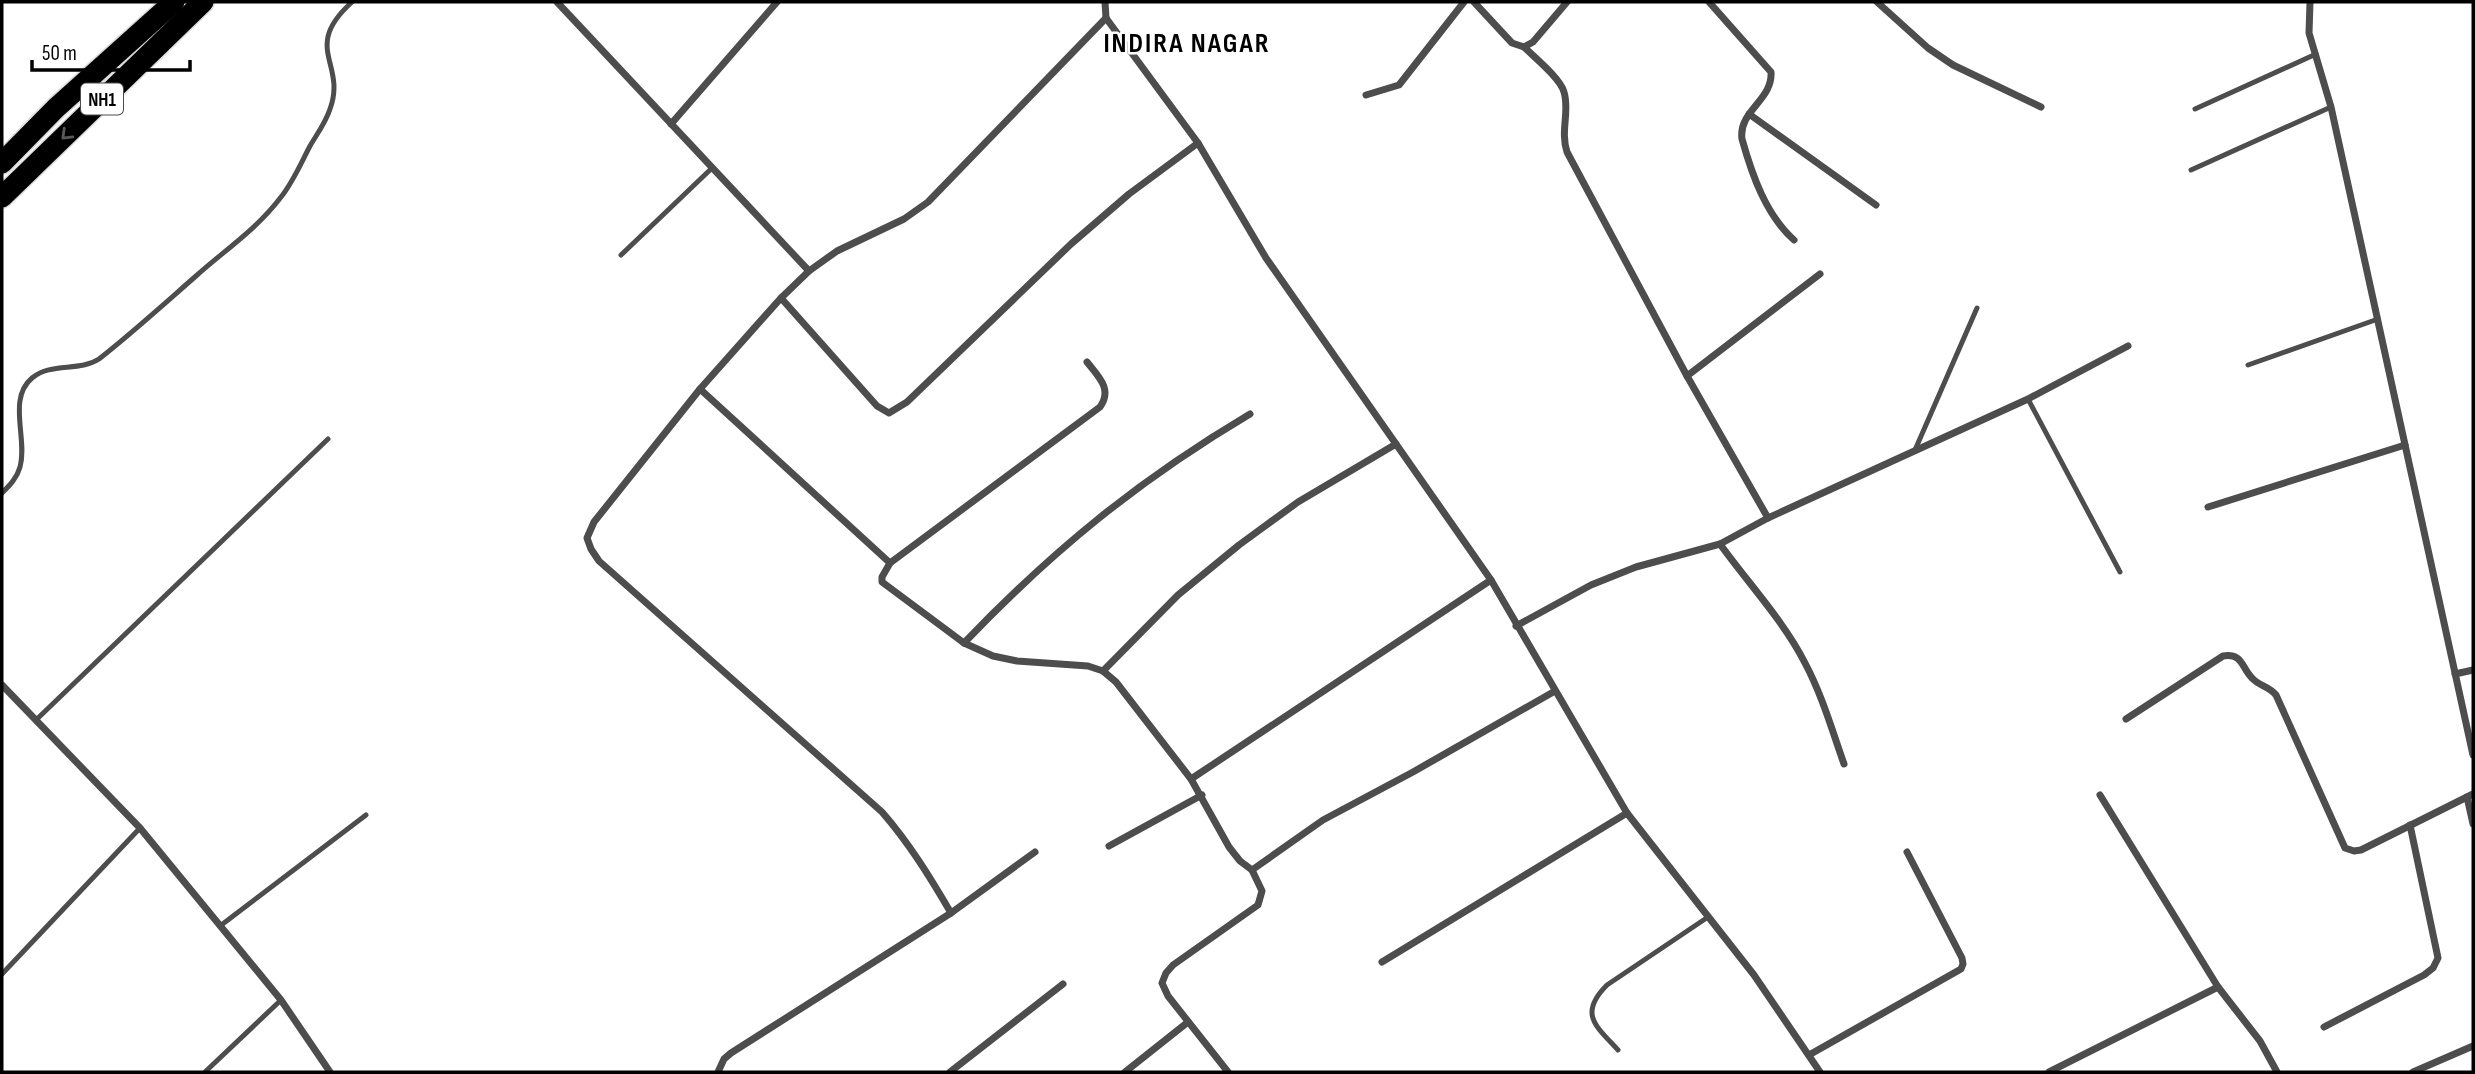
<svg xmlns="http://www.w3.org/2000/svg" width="2475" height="1074" viewBox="0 0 2475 1074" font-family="'Sofia Sans Condensed',sans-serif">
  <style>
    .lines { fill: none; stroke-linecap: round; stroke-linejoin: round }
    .highway-casing { stroke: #dbdbdb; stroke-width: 24 }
    .lane { stroke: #4d4d4d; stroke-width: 5 }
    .street { stroke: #4d4d4d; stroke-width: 7 }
    .highway { stroke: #000; stroke-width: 21 }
    .oneway { stroke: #595959 }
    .labels { text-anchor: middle; stroke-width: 5; stroke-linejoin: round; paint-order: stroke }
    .shield { fill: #fff; stroke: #4c4c4c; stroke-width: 2 }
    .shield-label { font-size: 19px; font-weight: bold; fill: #000 }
    .district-label { font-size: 28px; font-weight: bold; letter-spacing: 2px; fill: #000; stroke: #fff }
  </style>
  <rect width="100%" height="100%" fill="#fff"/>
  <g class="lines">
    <g class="highway-casing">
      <g id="highway">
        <path d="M2,163L56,108L174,2"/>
        <path d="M2,197L203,2"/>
      </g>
    </g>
    <g class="lane">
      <path d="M2195,109L2316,54"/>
      <path d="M2191,170L2331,107"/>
      <path d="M621,255L712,168"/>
      <path d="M2248,365L2378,319"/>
      <path d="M2028,399L2120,572"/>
      <path d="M1915,450L1977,308"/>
      <path d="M2,493C10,485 17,478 20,467C28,439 7,399 32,378C51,362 79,372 99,359C132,333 164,304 196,276C225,250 257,229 281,197C293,182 301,163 310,146C317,134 326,122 330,109C347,63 301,48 352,2"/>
      <path d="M36,720L328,439"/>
      <path d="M220,926L366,815"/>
      <path d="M2,974L140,828"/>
      <path d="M1618,1050C1596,1026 1578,1014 1607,985L1708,917"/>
      <path d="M205,1072L281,1000"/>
    </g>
    <g class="street">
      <path d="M557,2L809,271"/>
      <path d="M1105,2L1106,18L1198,143L1266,258L1491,580L1627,813L1754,975L1820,1072"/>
      <path d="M1474,2L1512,43L1524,47L1533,42L1567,2"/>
      <path d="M1709,2L1771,72C1773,100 1738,111 1742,139C1752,175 1766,215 1794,240"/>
      <path d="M1877,2L1928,48L1953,65L2041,107"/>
      <path d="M2310,2L2309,33L2331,107L2473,755"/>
      <path d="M1524,47C1535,58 1560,78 1564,92C1570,111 1560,131 1567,152L1687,376L1768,518"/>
      <path d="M1366,95L1399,85L1464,2"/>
      <path d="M1749,114L1876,205"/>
      <path d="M671,124L777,2"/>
      <path d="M781,298L877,406L889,413L907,402L1071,244L1129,194L1198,143"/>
      <path d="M1687,376L1820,274"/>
      <path d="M700,389L890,563L882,577V582L964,643L993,656L1017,661L1088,666L1103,671L1116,682L1191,779L1229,847L1240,861L1252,870L1262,891L1258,905L1173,965L1166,973L1162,983L1168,996L1228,1072"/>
      <path d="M2208,507L2405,445"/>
      <path d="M1720,544C1748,583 1783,620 1805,663C1822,695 1832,730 1844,764"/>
      <path d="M890,563L1100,407C1113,389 1098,376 1087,362"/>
      <path d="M1516,626L1591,585L1636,567L1720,544L1768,518L2028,399L2128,346"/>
      <path d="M964,643C1053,550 1139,480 1250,414"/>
      <path d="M1103,671L1178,595L1239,545L1298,502L1396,444"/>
      <path d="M2455,674L2473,670"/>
      <path d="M2,685L140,828L281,1000L330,1072"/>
      <path d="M2126,719L2223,656C2243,653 2241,667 2252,678C2259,686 2269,686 2276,695L2345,848L2354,851L2361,850L2473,794"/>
      <path d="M1191,779L1491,580"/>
      <path d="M2100,795L2218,987"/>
      <path d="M2467,797L2473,824"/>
      <path d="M1109,846L1202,795"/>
      <path d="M1252,870L1323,820L1413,772L1555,691"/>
      <path d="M951,913C930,877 909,843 882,812L599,561L591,549L587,538L594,522L700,389L781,298L809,271L837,251L904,219L928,202L1106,18"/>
      <path d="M1382,962L1627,813"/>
      <path d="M2324,1027L2424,975L2433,968L2438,958L2410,825"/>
      <path d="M1809,1055L1961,969L1963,964L1962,958L1907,852"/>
      <path d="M718,1072L724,1059L731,1053L951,913L1035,852"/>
      <path d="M950,1072L1063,984"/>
      <path d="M1125,1072L1188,1022"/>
      <path d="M2049,1072L2218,987L2260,1041L2277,1072"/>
      <path d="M2413,1072L2473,1046"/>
    </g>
    <use href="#highway" class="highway"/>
  </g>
  <defs><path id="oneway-chevron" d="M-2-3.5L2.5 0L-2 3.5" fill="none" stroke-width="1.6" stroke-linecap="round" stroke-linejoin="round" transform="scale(1.75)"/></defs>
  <use class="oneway" href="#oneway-chevron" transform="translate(66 135) rotate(136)"/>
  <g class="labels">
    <rect class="shield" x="81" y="83.5" width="42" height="31" rx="5"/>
    <g class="shield-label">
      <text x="102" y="106">NH1</text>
    </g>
    <g class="district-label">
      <text x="1187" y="52">INDIRA NAGAR</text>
    </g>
  </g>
  <rect width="2475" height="1074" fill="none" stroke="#000000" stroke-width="7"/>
  <path d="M32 60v10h158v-10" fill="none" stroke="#000000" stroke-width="3.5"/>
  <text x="42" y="60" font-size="21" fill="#000000" stroke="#ffffff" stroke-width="5" paint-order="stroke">50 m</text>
</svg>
